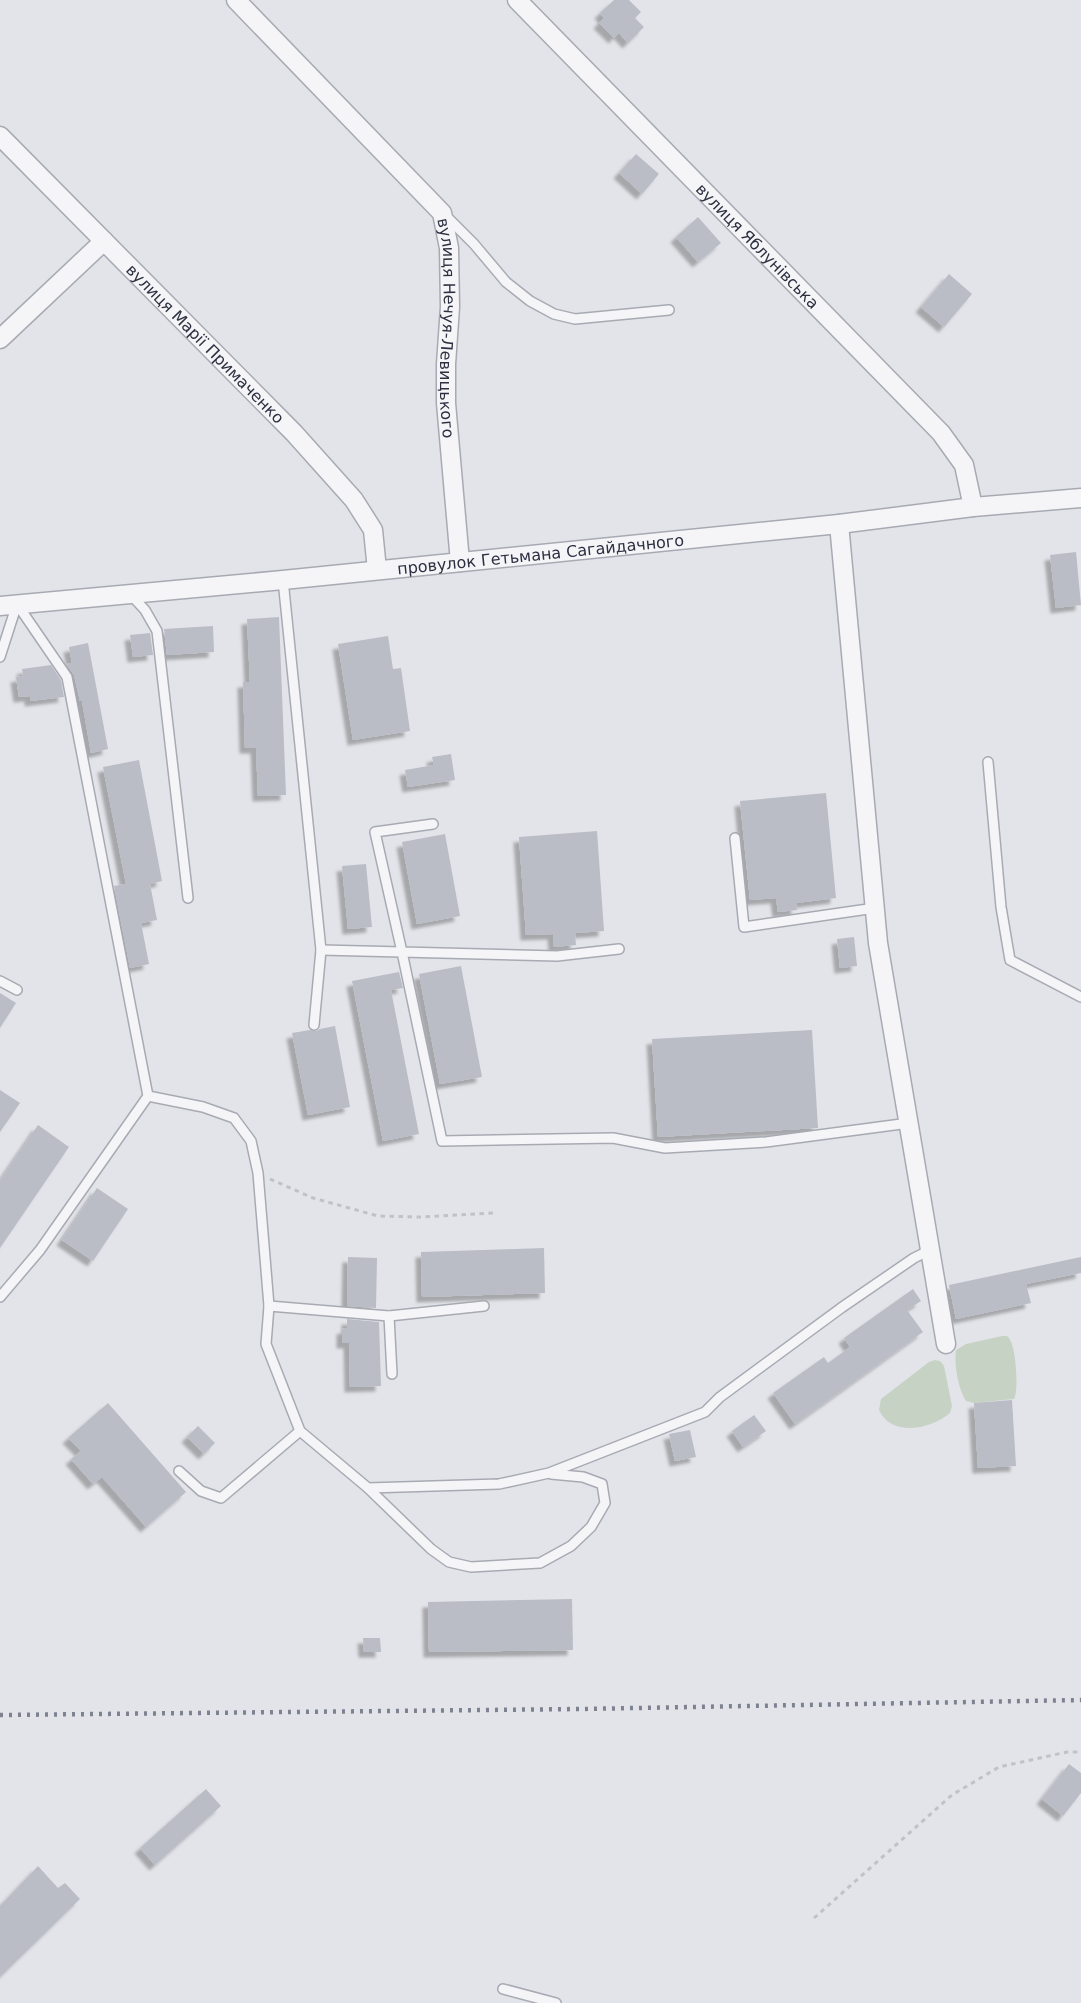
<svg xmlns="http://www.w3.org/2000/svg" width="1081" height="2003" viewBox="0 0 1081 2003" font-family="'DejaVu Sans',sans-serif">
  <style>
    .green { fill: #c6d2c4 }
    .building { fill: #babdc6; filter: url(#shadow) }
    .lines { fill: none; stroke-linecap: round; stroke-linejoin: round }
    .lane-casing { stroke: #a8aab3; stroke-width: 12 }
    .street-casing { stroke: #a8aab3; stroke-width: 21 }
    .path { stroke: #c1c2c8; stroke-width: 3; stroke-dasharray: 4.5 4.5; stroke-linecap: butt }
    .lane { stroke: #f5f5f8; stroke-width: 9 }
    .street { stroke: #f5f5f8; stroke-width: 18 }
    .rail { stroke: #7d8291; stroke-width: 4.5; stroke-dasharray: 3 6; stroke-linecap: butt }
    .labels { text-anchor: middle; stroke-width: 5; stroke-linejoin: round; paint-order: stroke }
    .street-label { font-size: 16px; fill: #2c3040; stroke: #f2f3f7 }
  </style>
  <defs>
    <filter id="shadow"><feDropShadow dx="-5.5" dy="5.5" stdDeviation="1.5" flood-color="#0004"/></filter>
  </defs>
  <rect width="100%" height="100%" fill="#e3e4e9"/>
  <g class="green">
    <path d="M1002,1336C1007,1336 1008,1335 1010,1340C1016,1349 1019,1390 1014,1399L974,1403L966,1401C958,1389 954,1364 956,1350L966,1344Z"/>
    <path d="M935,1360L940,1361L944,1366L952,1406L950,1413C931,1429 892,1438 879,1410L881,1399L929,1362Z"/>
  </g>
  <g class="building">
    <path d="M614,0H629L641,12L635,18L644,27L628,43L619,33L614,38L599,23L604,18L600,13Z"/>
    <path d="M636,154L659,174L642,194L619,173Z"/>
    <path d="M698,217L721,243L698,262L676,237Z"/>
    <path d="M949,274L972,294L944,327L921,307Z"/>
    <path d="M1076,552L1081,605L1056,608L1050,555Z"/>
    <path d="M279,617L286,795L258,796L256,748H245L243,682H250L247,619Z"/>
    <path d="M213,626L214,652L167,655L164,629Z"/>
    <path d="M150,633L153,655L133,657L130,635Z"/>
    <path d="M388,636L393,669L401,668L410,731L353,740L338,644Z"/>
    <path d="M88,643L108,749L91,753L82,701H80L74,675L66,663H72L69,647Z"/>
    <path d="M51,665L61,680L64,697L30,701V696L19,697L16,677L23,676L22,669Z"/>
    <path d="M451,754L455,780L408,787L405,770L434,765L432,757Z"/>
    <path d="M139,760L162,881L150,884L157,920L141,923L149,964L130,968L114,886L126,884L103,767Z"/>
    <path d="M826,793L836,898L796,903L797,910L778,912L776,898L750,900L740,801Z"/>
    <path d="M597,831L604,931L575,933L576,945L554,947L553,934L526,935L519,837Z"/>
    <path d="M445,834L460,916L417,924L402,842Z"/>
    <path d="M366,864L372,927L348,929L342,866Z"/>
    <path d="M854,937L857,966L840,968L837,939Z"/>
    <path d="M461,966L482,1077L440,1084L419,974Z"/>
    <path d="M399,972L403,988L391,990L419,1134L383,1141L352,981Z"/>
    <path d="M0,993L16,1003L0,1028Z"/>
    <path d="M335,1026L350,1107L308,1115L292,1033L310,1030L316,1031L320,1029Z"/>
    <path d="M812,1030L818,1128L658,1137L652,1039Z"/>
    <path d="M0,1090L20,1103L0,1132Z"/>
    <path d="M38,1125L69,1147L0,1248V1181Z"/>
    <path d="M97,1188L128,1209L93,1261L62,1240Z"/>
    <path d="M544,1248L545,1293L422,1297L421,1252Z"/>
    <path d="M348,1257L377,1258L376,1308L347,1306Z"/>
    <path d="M1081,1257V1273L1026,1284L1031,1303L956,1319L949,1285Z"/>
    <path d="M913,1289L921,1301L907,1310L923,1332L795,1424L773,1393L824,1357L828,1363L850,1347L844,1338Z"/>
    <path d="M347,1319L379,1322L381,1386L350,1387L349,1343H342V1329L347,1328Z"/>
    <path d="M1012,1400L1016,1466L978,1468L974,1403Z"/>
    <path d="M108,1403L186,1492L146,1527L102,1477L93,1484L71,1459L81,1451L68,1438Z"/>
    <path d="M754,1415L766,1431L743,1447L732,1431Z"/>
    <path d="M198,1426L215,1443L204,1454L187,1437Z"/>
    <path d="M690,1430L696,1457L675,1461L669,1434Z"/>
    <path d="M572,1599L573,1650L429,1652L428,1602Z"/>
    <path d="M363,1638H380L381,1652H364Z"/>
    <path d="M1069,1764L1081,1773V1793L1063,1816L1042,1799Z"/>
    <path d="M206,1789L221,1806L155,1865L140,1848Z"/>
    <path d="M38,1866L58,1888L65,1883L80,1899L0,1977V1906Z"/>
  </g>
  <g class="lines">
    <g class="lane-casing">
      <g id="lane">
        <path d="M444,214L474,244L506,282L530,301L554,314L575,319L669,310"/>
        <path d="M283,580L321,950L314,1025"/>
        <path d="M131,595L145,610L157,631L188,898"/>
        <path d="M0,657L17,604"/>
        <path d="M988,762L1001,907L1010,960L1081,997"/>
        <path d="M433,824L375,832L402,952L557,956L619,949"/>
        <path d="M735,838L744,927L875,908"/>
        <path d="M321,950L402,952L442,1141L613,1138L665,1148L766,1142L909,1123"/>
        <path d="M0,981L17,990"/>
        <path d="M148,1096L203,1107L234,1118L251,1141L258,1173L269,1306L266,1344L300,1431L368,1488L499,1484L549,1473L705,1412L720,1397L841,1308L914,1258L930,1250"/>
        <path d="M0,1297L40,1250L148,1096L67,677L17,604"/>
        <path d="M269,1306L389,1316L484,1306"/>
        <path d="M389,1316L392,1374"/>
        <path d="M179,1471L201,1491L221,1498L300,1431"/>
        <path d="M368,1488L431,1549L449,1562L471,1567L540,1563L571,1546L591,1527L605,1503L602,1484L583,1477L551,1474"/>
        <path d="M503,1989L556,2003"/>
      </g>
    </g>
    <g class="street-casing">
      <g id="street">
        <path id="s1" d="M236,0L442,213L449,248L450,307L446,364V403L460,562"/>
        <path id="s2" d="M517,0L941,433L964,465L973,507"/>
        <path id="s3" d="M0,136L294,433L354,500L373,530L377,570"/>
        <path d="M0,339L104,241"/>
        <path d="M839,524L878,943L946,1344"/>
        <path id="s4" d="M0,606L283,580L839,524L973,507L1081,498"/>
      </g>
    </g>
    <g class="path">
      <path d="M270,1179L313,1198L378,1216L422,1217L495,1213"/>
      <path d="M814,1918L952,1795L999,1767L1067,1752H1081"/>
    </g>
    <use href="#lane" class="lane"/>
    <use href="#street" class="street"/>
    <path class="rail" d="M0,1715L581,1709L1081,1700"/>
  </g>
  <g class="labels">
    <g class="street-label">
      <text dy="6" stroke="none"><textPath href="#s2" startOffset="344">вулиця Яблунівська</textPath></text>
      <text dy="6" stroke="none"><textPath href="#s1" startOffset="412">вулиця Нечуя-Левицького</textPath></text>
      <text dy="6" stroke="none"><textPath href="#s3" startOffset="292">вулиця Марії Примаченко</textPath></text>
      <text dy="6" stroke="none"><textPath href="#s4" startOffset="543">провулок Гетьмана Сагайдачного</textPath></text>
    </g>
  </g>
</svg>
